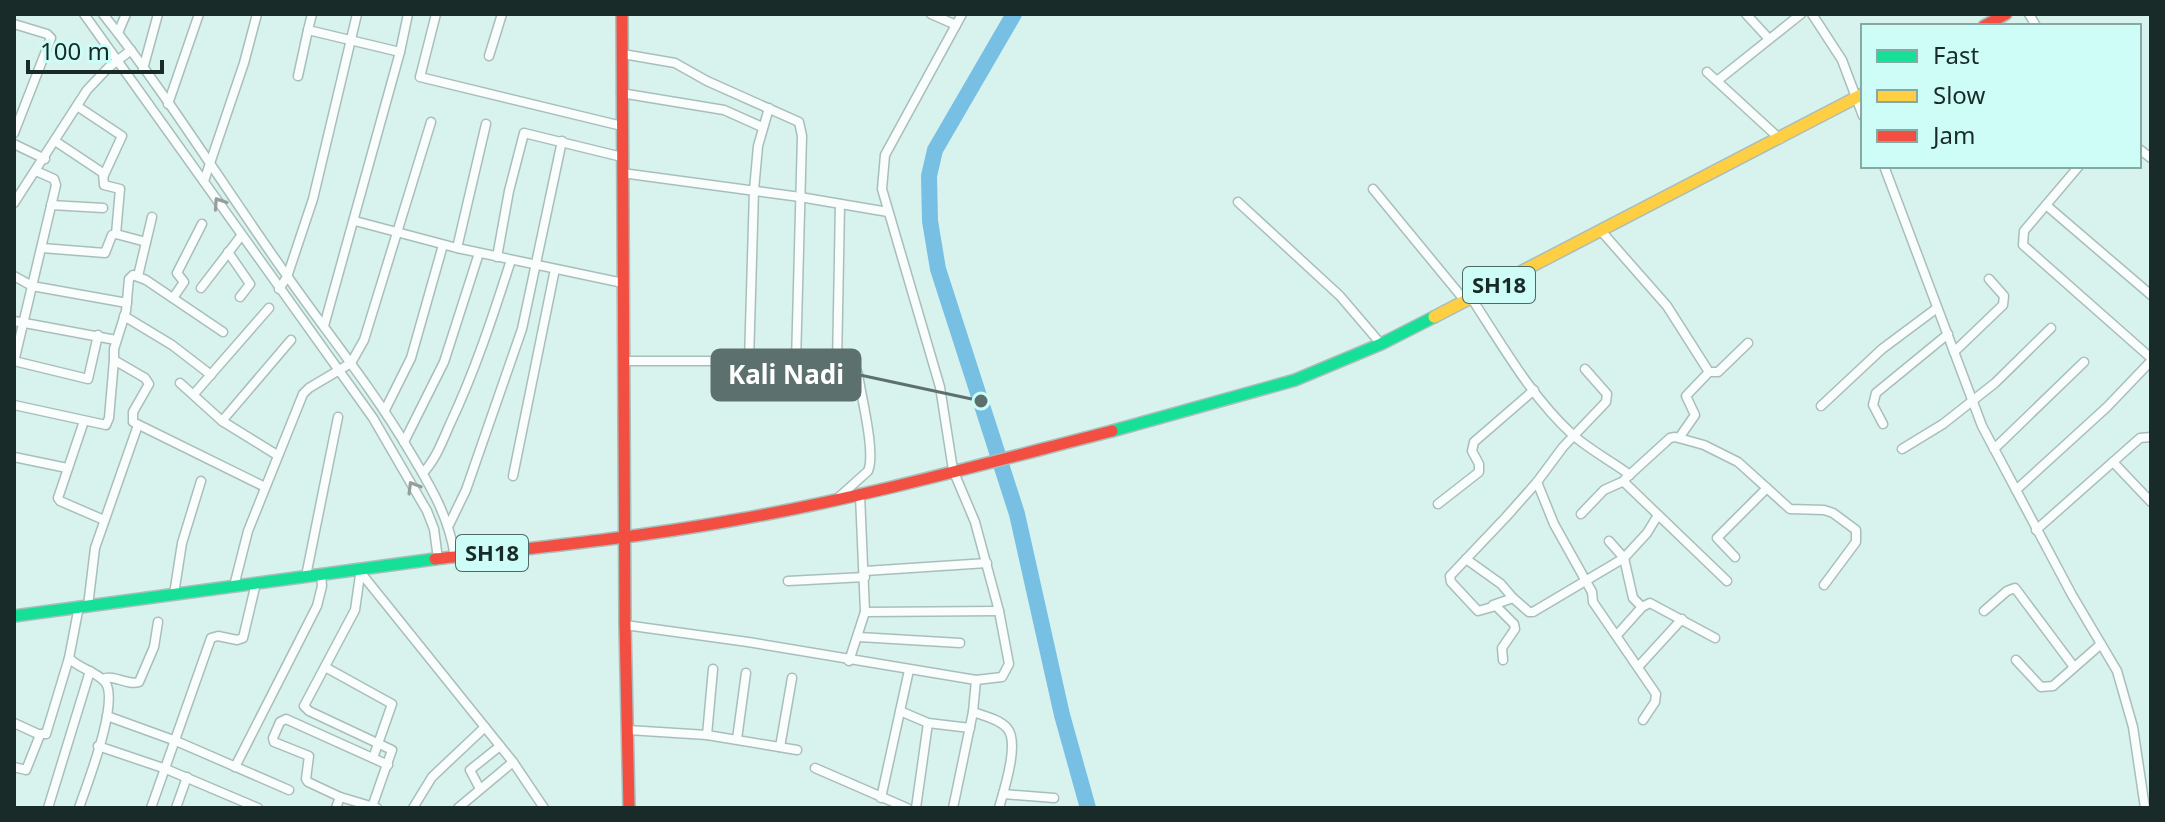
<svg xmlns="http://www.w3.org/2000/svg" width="2165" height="822" viewBox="0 0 2165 822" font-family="'Noto Sans',sans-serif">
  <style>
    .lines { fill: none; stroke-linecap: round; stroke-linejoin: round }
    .river { stroke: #77bfe3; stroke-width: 16 }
    .street-casing { stroke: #a9bebb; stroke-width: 11 }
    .fast-casing { stroke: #a9bebb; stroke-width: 14 }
    .slow-casing { stroke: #a9bebb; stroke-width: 14 }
    .jam-casing { stroke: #a9bebb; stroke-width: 14 }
    .street { stroke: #f9fdfc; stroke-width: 8 }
    .fast { stroke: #16e098; stroke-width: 11 }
    .slow { stroke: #ffcf43; stroke-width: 11 }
    .jam { stroke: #f24e42; stroke-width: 11 }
    .oneway { stroke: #949e9d }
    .labels { text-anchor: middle; stroke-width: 6; stroke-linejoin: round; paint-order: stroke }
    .shield { fill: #cdfdf6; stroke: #4f6a66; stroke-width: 2 }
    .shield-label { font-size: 22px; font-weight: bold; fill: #192b29 }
    .leader { fill: none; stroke: #5c716e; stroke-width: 3 }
    .callout-dot { fill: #5c716e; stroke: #cdfdf6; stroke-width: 3 }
    .callout { fill: #5c716e; stroke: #5c716e; stroke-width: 3 }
    .callout-label { font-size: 26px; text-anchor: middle; font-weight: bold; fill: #fff }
  </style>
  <rect width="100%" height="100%" fill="#d8f2ee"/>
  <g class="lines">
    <path class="river" d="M1014,14L935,150L929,176L930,221L938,269L1017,514L1062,715L1088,808"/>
    <g class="street-casing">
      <g id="street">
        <path d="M84,14L373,418L427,511L434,529L438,559"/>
        <path d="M103,14C169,97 224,187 285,273C327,333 373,389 410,452C431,487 449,517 455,557"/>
        <path d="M312,14L308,30L400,52L324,326"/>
        <path d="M436,14L420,77L622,126"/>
        <path d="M931,14L956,25"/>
        <path d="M1746,14L1769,39"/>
        <path d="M1812,14L1842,60L1863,116"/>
        <path d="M2029,14L2036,26"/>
        <path d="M14,24L47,34L51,38L14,133"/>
        <path d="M118,33L126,14"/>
        <path d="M400,52L408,14"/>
        <path d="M623,54L675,63L707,81L799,122L802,136L796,363"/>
        <path d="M489,56L502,14"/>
        <path d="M143,69L158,14"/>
        <path d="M1707,72L1780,139"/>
        <path d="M298,76L308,30"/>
        <path d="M1717,81L1801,14"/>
        <path d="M621,93L724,110L762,127"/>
        <path d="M168,104L199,14"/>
        <path d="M77,106L122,136L104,175"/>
        <path d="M55,141L103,173L104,185L120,189L116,234L146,242"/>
        <path d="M14,144L45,159"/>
        <path d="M2139,149L2151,158"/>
        <path d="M1884,166L1982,426L2072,595L2117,671L2133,727L2145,808"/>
        <path d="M2079,166L2024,231L2023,245L2151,358"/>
        <path d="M622,173L800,197L888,212"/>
        <path d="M204,181L244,63L257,14"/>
        <path d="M1373,189L1466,302"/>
        <path d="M1238,202L1340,296L1381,344"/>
        <path d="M14,203L87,90L108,68L131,50"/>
        <path d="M51,205L103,208"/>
        <path d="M2046,205L2151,295"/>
        <path d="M355,221L457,248L623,283"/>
        <path d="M1602,232L1667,306L1709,372H1718L1748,343"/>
        <path d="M42,248L105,253L112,235L116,234"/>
        <path d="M457,248L486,124"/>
        <path d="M228,252L250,284L240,297"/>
        <path d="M497,257L509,191L524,133L622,157"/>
        <path d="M14,276L32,286L127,303"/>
        <path d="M138,276L152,217"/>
        <path d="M201,288L241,236"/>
        <path d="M279,289L287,277L313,199L357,14"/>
        <path d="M173,298L184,282L177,273L202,224"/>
        <path d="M1472,299C1502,345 1532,398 1573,435C1590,450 1611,461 1630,475"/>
        <path d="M124,316L172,345L211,375"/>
        <path d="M14,321L116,340"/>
        <path d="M223,332L146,280L133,275L129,279L126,311L114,349V360L145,378L149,384L133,412V422L265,487"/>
        <path d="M1954,352L2003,305L2004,296L1989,279"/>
        <path d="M14,361L88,379L98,335"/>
        <path d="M623,361H749L854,366L858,374C861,396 876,453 868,471L839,497"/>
        <path d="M749,361L754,190L758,146L769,108"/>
        <path d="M14,362L56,185L54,179L36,171"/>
        <path d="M837,365L840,204"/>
        <path d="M180,383L222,421L277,455"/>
        <path d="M194,394L269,308"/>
        <path d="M14,405L106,425L109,418L114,360"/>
        <path d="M1821,406L1882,349L1937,308"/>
        <path d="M385,410L411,358L443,245"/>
        <path d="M84,421L58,498L60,501L104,520"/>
        <path d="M222,421L291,340"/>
        <path d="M1883,424L1873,405L1876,393L1948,334"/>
        <path d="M1679,438L1695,415L1686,396L1709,372"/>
        <path d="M404,442L444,362L479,253"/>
        <path d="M1902,449L1943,424L1995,383L2051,328"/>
        <path d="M1994,449L2084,362"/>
        <path d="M14,457L67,468"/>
        <path d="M2113,462L2151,502"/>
        <path d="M423,473C436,459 442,442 450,424C475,371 493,316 511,260"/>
        <path d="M513,476L555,269"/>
        <path d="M1537,482L1554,524L1592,592L1593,602L1656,694L1655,702L1643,720"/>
        <path d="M2016,490L2107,407L2151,361"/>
        <path d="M1438,504L1479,472V464L1472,451L1474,442L1534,390"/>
        <path d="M1581,514L1604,490L1624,481"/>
        <path d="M449,525L466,490L522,329L562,141"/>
        <path d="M2036,530L2140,438L2151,437"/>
        <path d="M1609,541L1624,558L1633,598L1642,607"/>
        <path d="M1735,557L1717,538L1767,488"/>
        <path d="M1466,559L1501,584L1513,598"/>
        <path d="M361,568L355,610L304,706L309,711L392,750L372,807"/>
        <path d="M865,571L987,563"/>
        <path d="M361,573L513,762L544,808"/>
        <path d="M306,576L338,417"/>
        <path d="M788,581L865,577"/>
        <path d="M1727,581L1625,483V479L1670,438L1675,437L1704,445L1738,462L1790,509L1824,510L1833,513L1856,530V542L1824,585"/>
        <path d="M234,586L248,531L303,394L309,388L351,363L364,340L431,122"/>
        <path d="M174,594L182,543L201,481"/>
        <path d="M1493,605L1513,598L1529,612H1533L1624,558L1647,533L1658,515"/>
        <path d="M79,606L69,658C79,669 96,671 105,682C120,701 87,784 79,808"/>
        <path d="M88,606L95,548L138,425"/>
        <path d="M1984,611L2007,591L2015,588L2074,667"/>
        <path d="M865,612L999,611"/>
        <path d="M625,625L748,642L976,680L1002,677L1009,664L999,611L975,522L953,470L940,387L882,189L885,155L962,14"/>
        <path d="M1617,635L1642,607L1650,603L1715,638"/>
        <path d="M859,637L960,643"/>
        <path d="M1503,660L1502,648L1515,629L1514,624L1496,606L1478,611L1451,582L1450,576L1506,517L1537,482L1563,447L1606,402L1607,394L1585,369"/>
        <path d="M2016,660L2041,687L2053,686L2101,644"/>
        <path d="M849,661L865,612L860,495"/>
        <path d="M325,667L392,704L373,758"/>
        <path d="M1638,667L1682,619"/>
        <path d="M102,679C116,674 126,686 139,682L154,647L158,622"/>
        <path d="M900,711L928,723L970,728"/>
        <path d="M973,712C984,716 999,719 1007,728C1020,742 1004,790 999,808"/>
        <path d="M107,716L176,741L289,790"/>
        <path d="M14,723L38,734H46L69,658"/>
        <path d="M628,730L707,735L797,750"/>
        <path d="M707,735L713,669"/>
        <path d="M737,739L746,673"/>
        <path d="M98,746L166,769L258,808"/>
        <path d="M780,747L792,678"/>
        <path d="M14,767L26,770L40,735"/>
        <path d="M235,767L317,606L322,586L321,574"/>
        <path d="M815,768L907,808"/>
        <path d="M480,789L470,770L500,746"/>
        <path d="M1003,794L1054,798"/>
        <path d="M881,798L909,670"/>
        <path d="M48,808L90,671"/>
        <path d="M151,808L211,638L218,636L237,640L243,638L256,583"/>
        <path d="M176,808L187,777"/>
        <path d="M336,808L340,797"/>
        <path d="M377,808L340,797L308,782L306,779L309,756L274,742L273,738L280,722L286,719L388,765"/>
        <path d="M413,808L432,777L485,727"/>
        <path d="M458,808L513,762"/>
        <path d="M916,808L928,723"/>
        <path d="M953,808L973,712L976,680"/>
      </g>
    </g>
    <g class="fast-casing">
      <g id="fast">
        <path d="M1112,431L1295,380L1381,344L1434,317"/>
        <path d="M14,616L435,559"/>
      </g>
    </g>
    <g class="slow-casing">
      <path id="slow" d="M1434,317L1863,94"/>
    </g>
    <g class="jam-casing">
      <g id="jam">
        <path d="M622,14L625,625L629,808"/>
        <path d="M1984,26L2006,14"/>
        <path d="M435,559C535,548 635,538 735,520C862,498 987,463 1112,431"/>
      </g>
    </g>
    <use href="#street" class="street"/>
    <use href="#fast" class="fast"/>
    <use href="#slow" class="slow"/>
    <use href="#jam" class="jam"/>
  </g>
  <defs><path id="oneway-chevron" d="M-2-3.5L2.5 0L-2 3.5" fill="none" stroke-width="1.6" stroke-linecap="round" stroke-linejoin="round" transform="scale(2)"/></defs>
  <g class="oneway">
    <use href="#oneway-chevron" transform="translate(219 203) rotate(-124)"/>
    <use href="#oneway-chevron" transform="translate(413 487) rotate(-121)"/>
  </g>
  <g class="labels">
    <g class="shield">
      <rect x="1463" y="267" width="72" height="36" rx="6"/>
      <rect x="456" y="535" width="72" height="36" rx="6"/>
    </g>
    <g class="shield-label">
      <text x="1499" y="293">SH18</text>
      <text x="492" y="561">SH18</text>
    </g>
  </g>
  <path class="leader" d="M981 401L860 375"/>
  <circle class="callout-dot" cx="981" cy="401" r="8"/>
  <rect class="callout" x="712" y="350" width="148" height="50" rx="8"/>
  <g class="callout-label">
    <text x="786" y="384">Kali Nadi</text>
  </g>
  <rect width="2165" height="822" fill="none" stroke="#192b29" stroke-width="32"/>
  <rect x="1861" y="24" width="280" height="144" fill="#cdfdf6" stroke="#85a9a4" stroke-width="2"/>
  <rect x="1877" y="50" width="40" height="12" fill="#16e098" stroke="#85a9a4" stroke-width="2"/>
  <text x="1933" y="64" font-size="24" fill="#192b29">Fast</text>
  <rect x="1877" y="90" width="40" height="12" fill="#ffcf43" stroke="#85a9a4" stroke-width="2"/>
  <text x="1933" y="104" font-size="24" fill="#192b29">Slow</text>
  <rect x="1877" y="130" width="40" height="12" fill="#f24e42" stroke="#85a9a4" stroke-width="2"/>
  <text x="1933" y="144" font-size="24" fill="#192b29">Jam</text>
  <path d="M28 60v12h134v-12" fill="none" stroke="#192b29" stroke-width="4"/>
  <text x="40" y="60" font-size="24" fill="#192b29" stroke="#cdfdf6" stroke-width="6" paint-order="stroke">100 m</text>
</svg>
